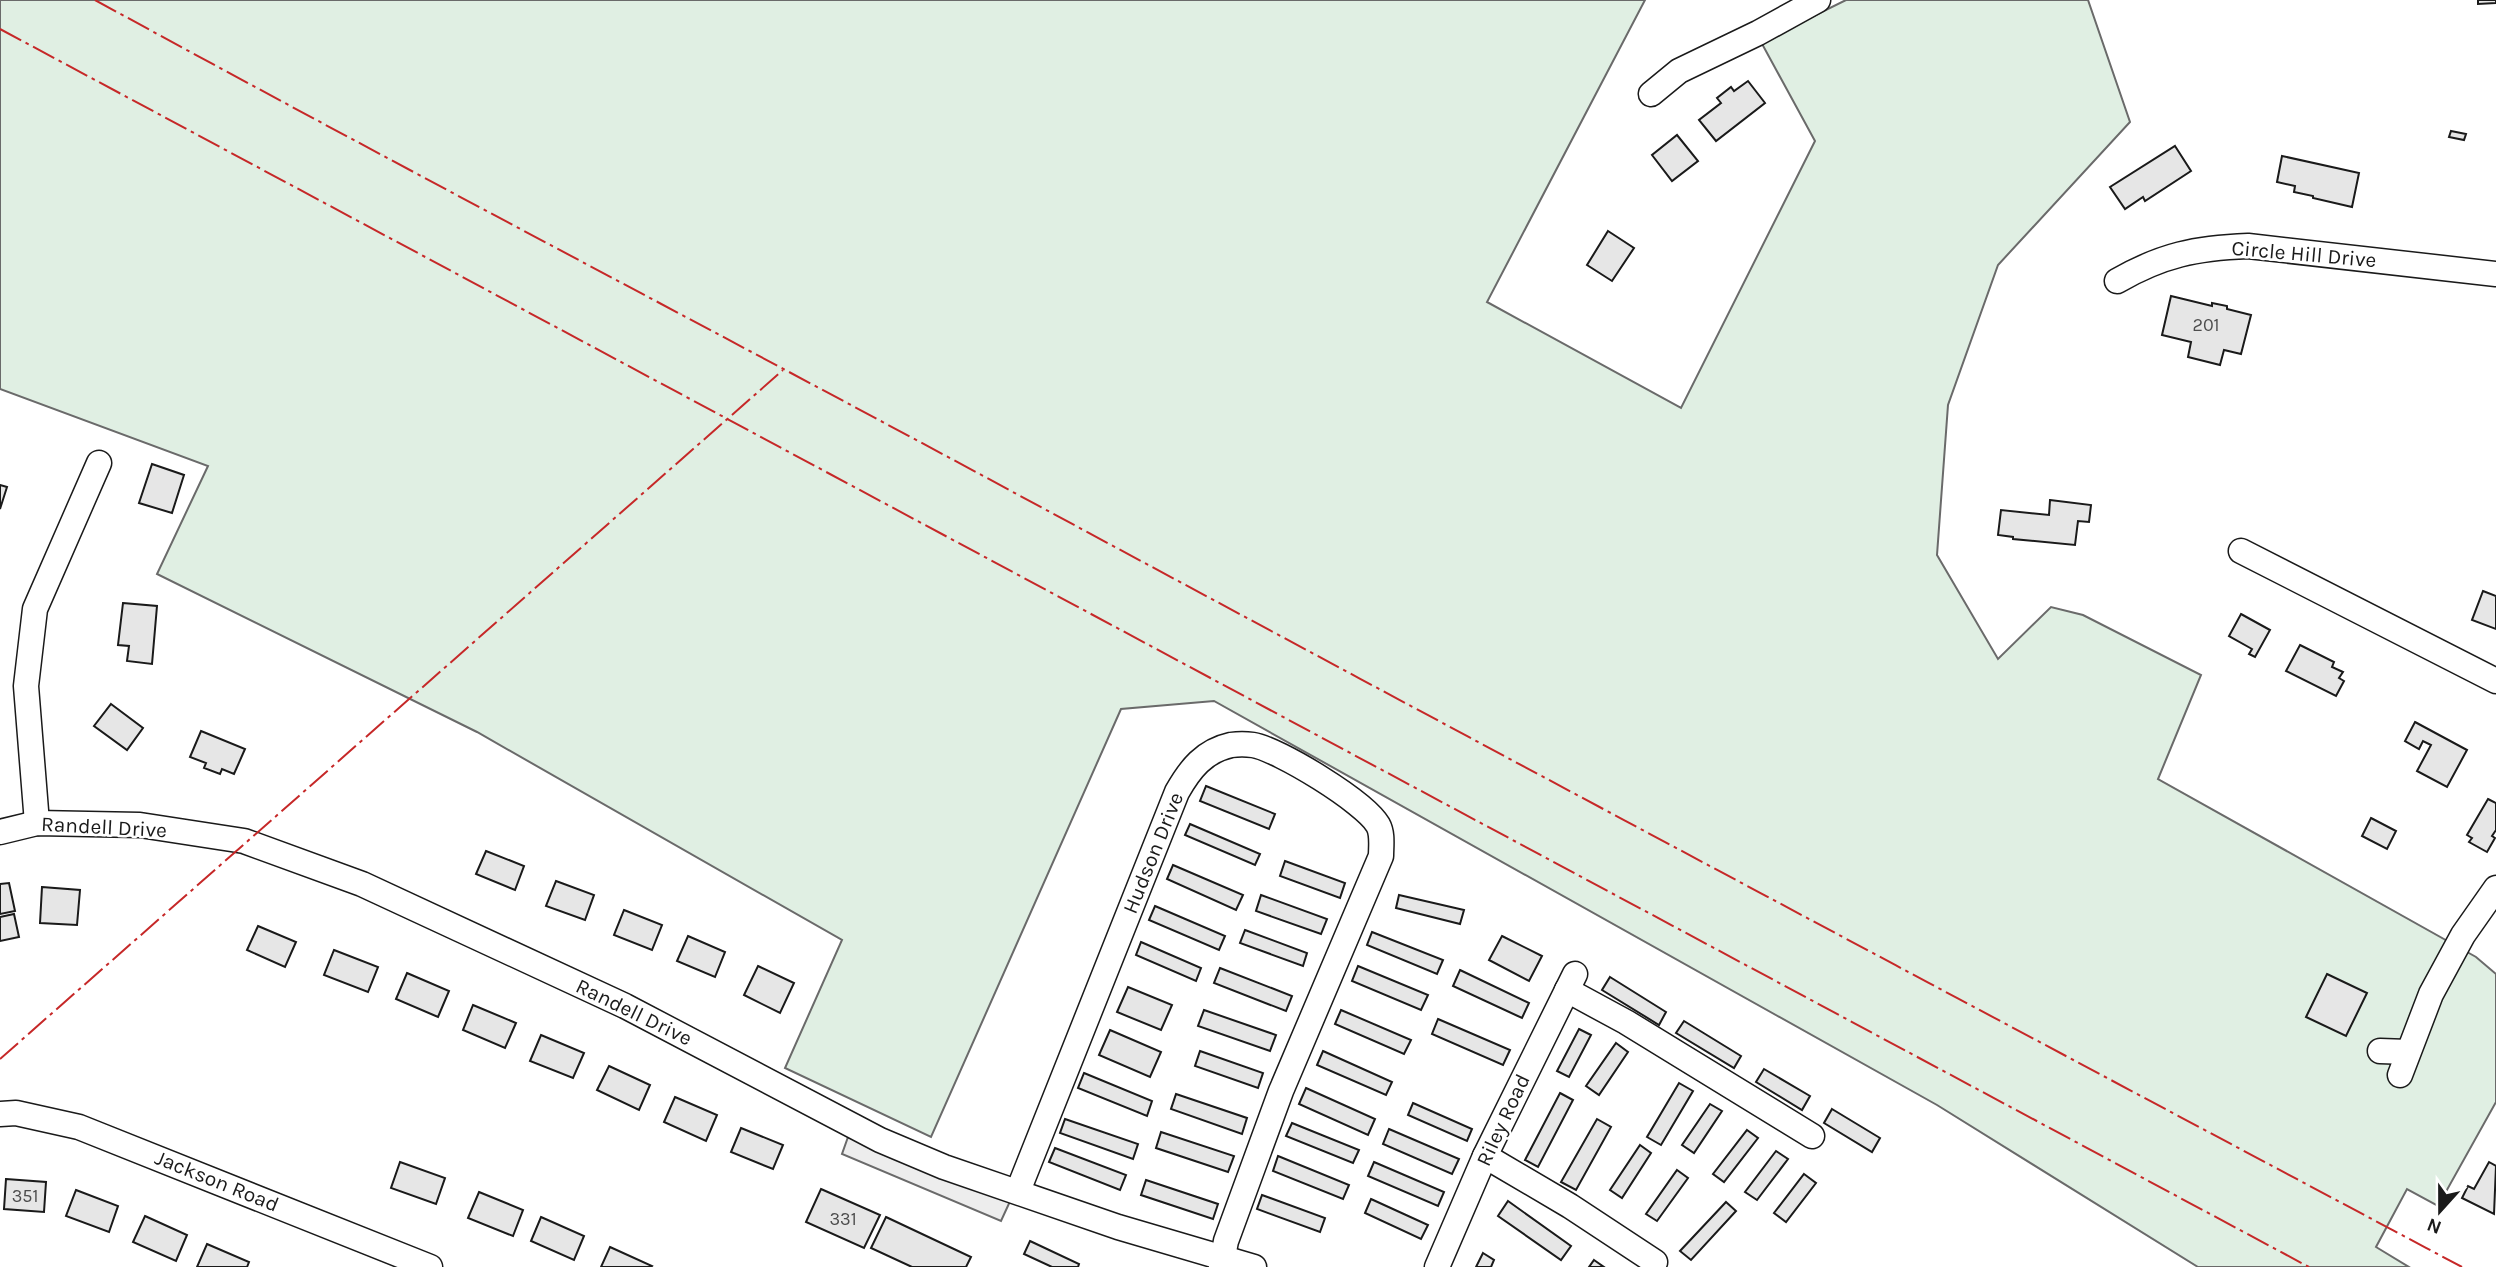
<svg xmlns="http://www.w3.org/2000/svg" width="2496" height="1267" viewBox="0 0 2496 1267" font-family="Karla,sans-serif">
  <style>
    .green { fill: #e0efe3; stroke: #6a6a6a; stroke-width: 2 }
    .parking { fill: #ededed; stroke: #6a6a6a; stroke-width: 2 }
    .building { fill: #e6e6e6; stroke: #1a1a1a; stroke-width: 2 }
    .lines { fill: none; stroke-linecap: round; stroke-linejoin: round }
    .minor-casing { stroke: #1a1a1a; stroke-width: 27 }
    .minor { stroke: #fff; stroke-width: 24 }
    .power { stroke: #c62828; stroke-width: 2; stroke-dasharray: 24 5 3.5 5; stroke-linecap: butt }
    .labels { text-anchor: middle; stroke-width: 5; stroke-linejoin: round; paint-order: stroke }
    .number-label { font-size: 18px; fill: #4d4d4d }
    .street-label { font-size: 21px; fill: #1a1a1a; stroke: #fff }
  </style>
  <rect width="100%" height="100%" fill="#fff"/>
  <path class="green" d="M0,0H1645L1487,302L1681,408L1815,141L1761,42L1846,0H2088L2130,122L1998,265L1948,405L1937,555L1998,659L2051,607L2083,615L2201,675L2158,779L2476,957L2496,974V1102L2438,1206L2407,1189L2376,1247L2409,1267H2198L1937,1105L1214,701L1121,709L931,1137L785,1068L842,940L477,732L157,574L208,466L0,389Z"/>
  <path class="parking" d="M848,1137L908,1162L1012,1197L1001,1221L842,1154Z"/>
  <g class="building">
    <path d="M2478,0H2496V3L2478,4Z"/>
    <path d="M1748,81L1765,103L1716,141L1699,120L1721,103L1717,98L1731,87L1734,91Z"/>
    <path d="M2451,131L2466,134L2464,140L2449,137Z"/>
    <path d="M1677,135L1698,161L1672,181L1652,155Z"/>
    <path d="M2175,146L2191,171L2145,201L2143,197L2125,209L2110,187Z"/>
    <path d="M2282,156L2359,173L2352,207L2313,198V196L2294,192L2295,186L2277,182Z"/>
    <path d="M1608,231L1634,248L1612,281L1587,265Z"/>
    <path d="M2171,296L2212,306V303L2227,306V309L2251,315L2241,354L2224,350L2220,365L2188,357L2191,342L2162,335Z"/>
    <path d="M152,464L184,475L172,513L139,503Z"/>
    <path d="M0,485L7,487L0,509Z"/>
    <path d="M2050,500L2091,505L2089,522L2078,521L2075,545L2013,539V537L1998,535L2001,510L2049,515Z"/>
    <path d="M2483,591L2496,596V629L2472,620Z"/>
    <path d="M123,603L157,606L152,664L127,661L129,646L118,645Z"/>
    <path d="M2241,614L2270,630L2255,657L2249,654L2252,649L2229,636Z"/>
    <path d="M2300,645L2334,662L2332,667L2343,672L2339,678L2344,681L2336,696L2286,671Z"/>
    <path d="M111,704L143,728L127,750L94,726Z"/>
    <path d="M2415,722L2467,750L2447,787L2417,771L2431,745L2423,741L2419,749L2405,741Z"/>
    <path d="M201,731L245,749L234,774L222,769L220,774L204,768L206,763L190,757Z"/>
    <path d="M1206,786L1275,814L1269,829L1200,801Z"/>
    <path d="M2488,799L2496,803V830L2492,836L2495,838L2487,852L2469,842L2472,838L2467,835Z"/>
    <path d="M2371,818L2396,831L2387,849L2362,836Z"/>
    <path d="M1190,824L1260,854L1255,865L1185,835Z"/>
    <path d="M486,851L524,866L515,890L476,874Z"/>
    <path d="M1285,861L1345,883L1340,898L1280,876Z"/>
    <path d="M1173,865L1243,895L1236,910L1167,879Z"/>
    <path d="M556,881L594,895L585,920L546,906Z"/>
    <path d="M9,883L15,911L0,914V884Z"/>
    <path d="M42,887L80,890L77,925L40,923Z"/>
    <path d="M1261,895L1327,919L1321,934L1256,911Z"/>
    <path d="M1399,895L1464,910L1460,924L1396,908Z"/>
    <path d="M1155,906L1225,936L1219,950L1149,920Z"/>
    <path d="M624,910L662,925L652,950L614,935Z"/>
    <path d="M14,914L19,937L0,941V917Z"/>
    <path d="M258,926L296,942L285,967L247,950Z"/>
    <path d="M1245,930L1307,953L1303,966L1240,943Z"/>
    <path d="M1372,932L1443,960L1437,974L1367,945Z"/>
    <path d="M688,936L725,952L715,977L677,961Z"/>
    <path d="M1502,936L1542,956L1529,981L1489,960Z"/>
    <path d="M1141,942L1201,968L1196,981L1136,955Z"/>
    <path d="M334,950L378,967L368,992L324,975Z"/>
    <path d="M758,966L794,983L780,1013L744,995Z"/>
    <path d="M1358,966L1428,995L1421,1010L1352,981Z"/>
    <path d="M1220,968L1292,996L1286,1011L1214,983Z"/>
    <path d="M1460,970L1529,1003L1522,1018L1453,986Z"/>
    <path d="M407,973L449,991L438,1017L396,999Z"/>
    <path d="M2327,974L2367,993L2346,1036L2306,1017Z"/>
    <path d="M1610,977L1666,1012L1659,1025L1602,990Z"/>
    <path d="M1128,987L1172,1005L1161,1030L1117,1012Z"/>
    <path d="M473,1005L516,1023L505,1048L463,1030Z"/>
    <path d="M1204,1010L1276,1035L1270,1051L1198,1026Z"/>
    <path d="M1341,1010L1411,1040L1404,1054L1335,1024Z"/>
    <path d="M1438,1019L1510,1050L1503,1065L1432,1034Z"/>
    <path d="M1684,1021L1741,1056L1734,1068L1676,1033Z"/>
    <path d="M1579,1029L1591,1035L1569,1077L1557,1071Z"/>
    <path d="M1110,1030L1161,1052L1150,1077L1099,1055Z"/>
    <path d="M541,1035L584,1053L573,1078L530,1061Z"/>
    <path d="M1616,1043L1628,1052L1599,1095L1586,1086Z"/>
    <path d="M1200,1051L1263,1073L1258,1088L1195,1066Z"/>
    <path d="M1323,1051L1392,1082L1386,1095L1317,1065Z"/>
    <path d="M609,1066L650,1085L639,1110L597,1090Z"/>
    <path d="M1764,1069L1810,1096L1802,1110L1756,1082Z"/>
    <path d="M1084,1073L1152,1101L1147,1116L1078,1088Z"/>
    <path d="M1679,1083L1693,1091L1661,1145L1647,1137Z"/>
    <path d="M1306,1088L1375,1119L1368,1135L1299,1104Z"/>
    <path d="M1560,1093L1573,1100L1538,1167L1525,1160Z"/>
    <path d="M1176,1094L1247,1118L1242,1134L1171,1109Z"/>
    <path d="M675,1097L717,1115L706,1141L664,1122Z"/>
    <path d="M1413,1103L1472,1129L1467,1141L1408,1115Z"/>
    <path d="M1710,1104L1722,1111L1694,1153L1682,1145Z"/>
    <path d="M1832,1109L1880,1138L1872,1152L1824,1123Z"/>
    <path d="M1065,1119L1138,1144L1133,1159L1060,1133Z"/>
    <path d="M1597,1119L1611,1127L1576,1190L1561,1182Z"/>
    <path d="M1292,1123L1359,1150L1353,1163L1286,1136Z"/>
    <path d="M741,1128L783,1145L773,1169L731,1152Z"/>
    <path d="M1389,1129L1459,1159L1452,1174L1383,1144Z"/>
    <path d="M1747,1130L1758,1138L1724,1182L1713,1174Z"/>
    <path d="M1161,1132L1234,1156L1228,1172L1156,1148Z"/>
    <path d="M1640,1145L1651,1153L1622,1198L1610,1190Z"/>
    <path d="M1055,1148L1126,1175L1120,1190L1049,1162Z"/>
    <path d="M1776,1151L1788,1159L1757,1200L1745,1192Z"/>
    <path d="M1278,1156L1349,1185L1343,1199L1273,1171Z"/>
    <path d="M400,1162L445,1178L436,1204L391,1188Z"/>
    <path d="M1374,1162L1444,1192L1438,1206L1368,1176Z"/>
    <path d="M2489,1162L2496,1166L2494,1214L2462,1198L2468,1186L2474,1189Z"/>
    <path d="M1677,1170L1688,1178L1657,1221L1646,1214Z"/>
    <path d="M1804,1174L1816,1183L1786,1222L1774,1213Z"/>
    <path d="M6,1179L46,1182L44,1212L4,1209Z"/>
    <path d="M1146,1180L1218,1204L1213,1219L1141,1195Z"/>
    <path d="M821,1189L880,1215L864,1248L806,1222Z"/>
    <path d="M76,1190L118,1206L109,1232L66,1216Z"/>
    <path d="M479,1192L523,1210L513,1236L468,1218Z"/>
    <path d="M1262,1195L1325,1218L1320,1232L1257,1209Z"/>
    <path d="M1371,1199L1428,1225L1421,1239L1365,1213Z"/>
    <path d="M1508,1201L1571,1246L1561,1260L1498,1216Z"/>
    <path d="M1726,1202L1736,1211L1691,1260L1680,1251Z"/>
    <path d="M145,1216L187,1235L176,1261L133,1242Z"/>
    <path d="M541,1217L584,1236L574,1260L531,1241Z"/>
    <path d="M886,1217L971,1257L966,1267H912L871,1248Z"/>
    <path d="M1030,1241L1079,1264L1078,1267H1052L1024,1254Z"/>
    <path d="M207,1244L249,1262L247,1267H197Z"/>
    <path d="M610,1247L652,1266L651,1267H601Z"/>
    <path d="M1483,1253L1494,1260L1491,1267H1476Z"/>
    <path d="M1594,1260L1604,1267H1589Z"/>
  </g>
  <g class="lines">
    <g class="minor-casing">
      <g id="minor">
        <path d="M1651,94L1679,71L1758,33L1818,0"/>
        <path d="M2117,281C2162,255 2196,248 2248,246L2496,274"/>
        <path d="M2241,551L2496,681"/>
        <path d="M37,823L26,686L35,609L99,463"/>
        <path d="M0,832L37,823L140,825L244,841L362,884L625,1006L880,1140L944,1167L1118,1227L1254,1267"/>
        <path d="M1567,990L1626,1022L1812,1136"/>
        <path d="M2380,1051L2408,1052"/>
        <path d="M2400,1075L2431,994L2463,935L2496,888"/>
        <path d="M0,1114L16,1113L79,1127L430,1267"/>
        <path d="M1485,1156L1570,1206L1655,1262"/>
        <path d="M1018,1191L1177,792C1190,769 1204,751 1231,745C1238,744 1246,744 1253,745C1278,749 1365,802 1378,825C1383,834 1381,846 1381,856L1281,1091L1226,1241L1221,1267"/>
        <path d="M1437,1267L1485,1156L1575,974"/>
      </g>
    </g>
    <use href="#minor" class="minor"/>
    <g class="power">
      <path d="M95,0C391,162 690,318 987,478C1478,743 1970,1005 2462,1267"/>
      <path d="M0,29L2309,1267"/>
      <path d="M0,1059L783,370"/>
    </g>
  </g>
  <g class="labels">
    <g class="number-label">
      <text x="2206" y="331">201</text>
      <text x="25" y="1202">351</text>
      <text x="843" y="1225">331</text>
    </g>
    <g class="street-label">
      <text transform="translate(2304 254) rotate(5)" y="7">Circle Hill Drive</text>
      <text transform="translate(104 827) rotate(3)" y="7">Randell Drive</text>
      <text transform="translate(1153 853) rotate(-68)" y="7">Hudson Drive</text>
      <text transform="translate(634 1012) rotate(26)" y="7">Randell Drive</text>
      <text transform="translate(1503 1120) rotate(-65)" y="7">Riley Road</text>
      <text transform="translate(217 1181) rotate(22)" y="7">Jackson Road</text>
    </g>
  </g>
  <g transform="translate(2440 1211) rotate(201)" stroke="#ffffff" stroke-width="5" paint-order="stroke">
  <path d="M0-5L12 26L0 18L-12 26Z" fill="#1a1a1a"/>
  <text y="-10" font-size="19" font-weight="bold" text-anchor="middle" fill="#1a1a1a">N</text>
  </g>
</svg>
